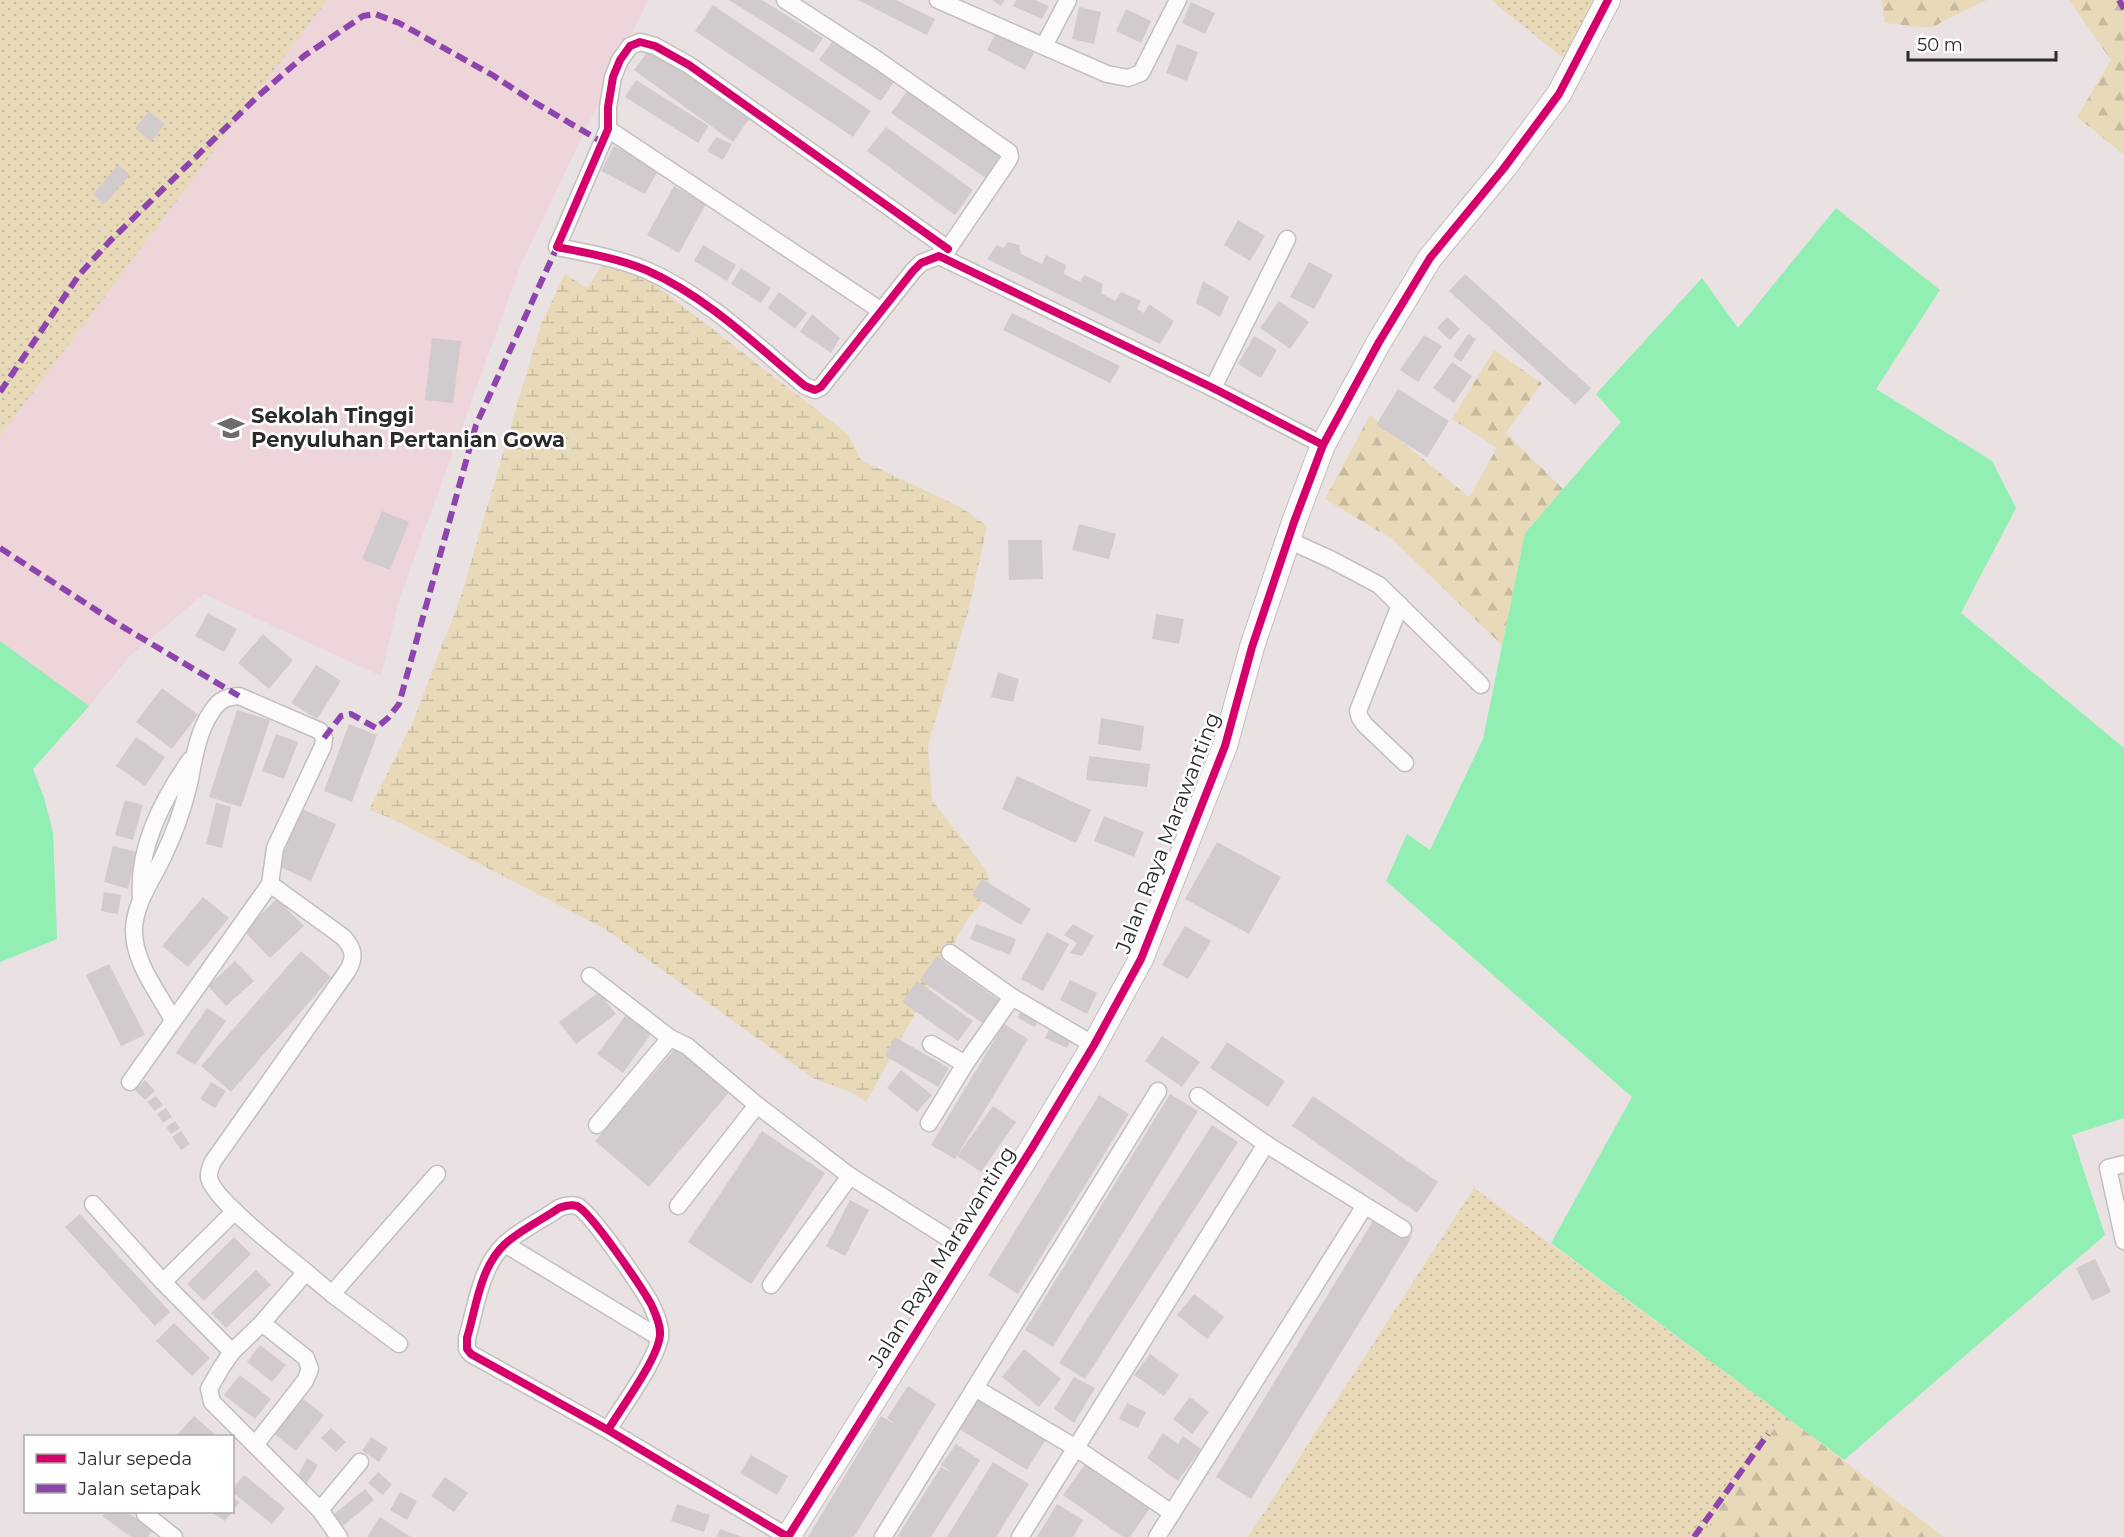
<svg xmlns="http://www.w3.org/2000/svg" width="2124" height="1537" viewBox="0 0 2124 1537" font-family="Montserrat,sans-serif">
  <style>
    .education { fill: #edd5da }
    .grass { fill: url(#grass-dots) }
    .forest { fill: url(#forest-firs) }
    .wetland { fill: url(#wetland-marsh) }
    .water { fill: #91efb3 }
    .building { fill: #d2cbcd }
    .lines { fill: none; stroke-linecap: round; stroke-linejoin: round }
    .street-casing { stroke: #c1c0c1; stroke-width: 19 }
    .secondary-casing { stroke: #c1c0c1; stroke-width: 26 }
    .street { stroke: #fcfafb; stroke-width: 16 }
    .secondary { stroke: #fcfafb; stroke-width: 24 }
    .quiet { stroke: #8e44ad; stroke-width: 6; stroke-dasharray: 12 6; stroke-linecap: butt }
    .cycleway-casing { stroke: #fff; stroke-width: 11 }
    .cycleway { stroke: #d6006c; stroke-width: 8 }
    .labels { text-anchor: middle; stroke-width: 5; stroke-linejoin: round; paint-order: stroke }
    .poi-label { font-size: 21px; font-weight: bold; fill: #2b2b2b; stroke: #fff; text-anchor: start }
    .street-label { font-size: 21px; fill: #2b2b2b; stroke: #fff }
  </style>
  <defs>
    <pattern id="grass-dots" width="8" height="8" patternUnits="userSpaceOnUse" patternTransform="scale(1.5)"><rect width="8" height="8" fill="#e8dab9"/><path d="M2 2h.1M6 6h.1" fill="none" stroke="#c7bb9f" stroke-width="1.8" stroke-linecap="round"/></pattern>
    <pattern id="forest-firs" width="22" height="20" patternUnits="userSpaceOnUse" patternTransform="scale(1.5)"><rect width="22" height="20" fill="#e8dab9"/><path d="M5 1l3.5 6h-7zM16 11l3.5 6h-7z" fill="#c7bb9f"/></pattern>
    <pattern id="wetland-marsh" width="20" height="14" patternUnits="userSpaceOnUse" patternTransform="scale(1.5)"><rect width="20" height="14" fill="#e8dab9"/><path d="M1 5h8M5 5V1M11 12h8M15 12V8" fill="none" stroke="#c7bb9f"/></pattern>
  </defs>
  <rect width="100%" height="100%" fill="#eae1e3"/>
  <path class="education" d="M0,0H648L522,262L398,603L381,676L204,594L129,657L89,706L33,769L44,798L53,833L57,939L0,962Z"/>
  <g class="grass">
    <path d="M0,0H327L0,436Z"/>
    <path d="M1491,0H1596L1566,60Z"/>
    <path d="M1474,1188L1785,1416L1751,1458L1702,1537H1248Z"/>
  </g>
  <g class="forest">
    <path d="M1881,0H1987L1930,28L1885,23Z"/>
    <path d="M2069,0H2124V155L2077,117L2111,60Z"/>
    <path d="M1494,350L1542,383L1506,433L1563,489L1525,533L1502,645L1393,540L1325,499L1370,415L1469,497L1497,448L1452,419Z"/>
    <path d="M1785,1416L1944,1537H1702L1751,1458Z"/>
  </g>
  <path class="wetland" d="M609,255L654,284L848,434L861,460L962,508L987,526L970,605L928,745L932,800L986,870L992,892L968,918L866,1102L853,1093L813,1078L605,929L393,819L369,810L412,724L461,596L541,324L565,274L587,288Z"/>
  <g class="water">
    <path d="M1836,208L1940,290L1876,389L1992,461L2016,508L1961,613L2124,748V1118L2072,1135L2105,1235L1844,1460L1551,1243L1632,1097L1386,881L1407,834L1430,850L1483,739L1525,533L1621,422L1596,394L1702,278L1738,328Z"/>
    <path d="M0,641L89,706L33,769L44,798L53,833L57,939L0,962Z"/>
  </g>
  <g class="building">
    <path d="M729,0H762L823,38L813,53Z"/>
    <path d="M858,0H896L935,19L927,35Z"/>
    <path d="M992,0H1005L1001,6Z"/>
    <path d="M1016,0H1035L1049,6L1042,19L1013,6Z"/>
    <path d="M1191,2L1215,13L1205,34L1182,23Z"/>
    <path d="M713,5L871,111L853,137L695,31Z"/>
    <path d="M1079,7L1101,12L1094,44L1072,39Z"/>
    <path d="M1126,9L1151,21L1141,43L1116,31Z"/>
    <path d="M996,33L1034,53L1025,70L987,50Z"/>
    <path d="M834,39L895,80L881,101L819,60Z"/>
    <path d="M1177,44L1198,52L1187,81L1166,73Z"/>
    <path d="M651,47L749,119L733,142L634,70Z"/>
    <path d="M636,80L709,126L698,143L625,97Z"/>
    <path d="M910,87L1008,155L990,181L891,113Z"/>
    <path d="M149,111L165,124L151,142L135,128Z"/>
    <path d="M886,127L973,190L955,215L867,151Z"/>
    <path d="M716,137L732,144L723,160L707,151Z"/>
    <path d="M614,146L659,169L645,194L601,171Z"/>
    <path d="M118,165L130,175L104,205L93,194Z"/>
    <path d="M674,186L706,204L679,253L647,235Z"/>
    <path d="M1238,220L1265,236L1250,261L1224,245Z"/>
    <path d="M1008,242L1019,245L1021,254L1042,264L1046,255L1066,265L1064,274L1080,282L1084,275L1103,284L1101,293L1115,301L1121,292L1141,301L1137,309L1144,313L1149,304L1174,321L1160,344L987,259L997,245L1004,248Z"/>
    <path d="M703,245L736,265L727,281L694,261Z"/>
    <path d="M1309,262L1333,275L1314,309L1290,297Z"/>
    <path d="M741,268L771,288L761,303L731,284Z"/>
    <path d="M1465,274L1591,388L1575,405L1449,291Z"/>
    <path d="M1203,281L1229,297L1220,317L1196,303Z"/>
    <path d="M779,292L807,313L795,329L768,308Z"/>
    <path d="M1279,301L1309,322L1290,349L1260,328Z"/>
    <path d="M1012,313L1120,366L1110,383L1003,330Z"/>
    <path d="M812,314L840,338L831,353L800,332Z"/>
    <path d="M1447,317L1460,329L1450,340L1437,328Z"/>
    <path d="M1468,334L1476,339L1461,362L1453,356Z"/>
    <path d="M1424,335L1442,346L1418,382L1400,370Z"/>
    <path d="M1254,336L1277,350L1261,378L1238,364Z"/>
    <path d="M432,338L461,341L453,403L425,400Z"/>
    <path d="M1452,362L1472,376L1454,403L1433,388Z"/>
    <path d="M1398,389L1449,421L1427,457L1376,425Z"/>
    <path d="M382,511L409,522L390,570L362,559Z"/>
    <path d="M1079,524L1116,534L1109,559L1072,550Z"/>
    <path d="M1008,540H1042L1043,579L1009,580Z"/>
    <path d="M208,613L237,629L224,652L195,636Z"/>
    <path d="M1156,614L1184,619L1179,644L1152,639Z"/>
    <path d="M263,634L293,660L269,689L238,663Z"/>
    <path d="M316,665L341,681L317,719L291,703Z"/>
    <path d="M998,672L1019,679L1013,702L991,697Z"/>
    <path d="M162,688L198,715L172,749L136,722Z"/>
    <path d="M237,710L270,720L241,807L209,797Z"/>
    <path d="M1101,718L1144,726L1141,751L1098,744Z"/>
    <path d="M349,724L377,735L352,802L324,791Z"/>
    <path d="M276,734L298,742L284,779L262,771Z"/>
    <path d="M136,737L165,757L145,786L116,766Z"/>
    <path d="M1089,756L1150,764L1147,787L1086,780Z"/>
    <path d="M1017,776L1091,810L1076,843L1002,809Z"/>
    <path d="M125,800L143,805L133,840L115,835Z"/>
    <path d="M216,803L231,807L222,848L206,844Z"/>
    <path d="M302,809L336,824L311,881L278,866Z"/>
    <path d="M1104,816L1144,832L1134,857L1094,841Z"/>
    <path d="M1217,842L1281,877L1249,934L1185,899Z"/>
    <path d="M113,846L137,852L128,889L104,882Z"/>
    <path d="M982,879L1031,909L1021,925L972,895Z"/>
    <path d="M104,892L121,895L118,914L101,911Z"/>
    <path d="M203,897L229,918L188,967L162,946Z"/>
    <path d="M277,899L304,926L270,958L243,930Z"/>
    <path d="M976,924L1016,939L1010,955L970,939Z"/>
    <path d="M1073,924L1094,936L1082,956L1070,953L1077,943L1064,935Z"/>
    <path d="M1185,926L1211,941L1188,979L1162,965Z"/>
    <path d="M1047,932L1069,944L1043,991L1021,979Z"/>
    <path d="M301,951L331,977L231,1092L201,1066Z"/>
    <path d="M937,956L1000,1001L984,1024L920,980Z"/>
    <path d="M235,961L254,981L226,1006L208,986Z"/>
    <path d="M109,964L145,1035L121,1046L86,975Z"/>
    <path d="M1070,980L1097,993L1087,1014L1060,1000Z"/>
    <path d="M917,981L973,1021L958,1041L902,1002Z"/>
    <path d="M599,992L616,1014L576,1044L559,1022Z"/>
    <path d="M207,1008L226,1021L195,1065L176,1053Z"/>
    <path d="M1020,1012L1038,1021L1035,1027L1018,1018Z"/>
    <path d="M626,1015L651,1034L623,1073L597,1054Z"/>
    <path d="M1004,1024L1028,1039L955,1159L931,1145Z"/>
    <path d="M1050,1027L1072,1038L1067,1048L1045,1038Z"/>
    <path d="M1162,1036L1200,1062L1182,1087L1145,1061Z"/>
    <path d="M895,1037L949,1068L938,1087L885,1056Z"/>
    <path d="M1227,1042L1285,1081L1268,1107L1210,1068Z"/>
    <path d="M678,1045L731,1090L649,1187L595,1141Z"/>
    <path d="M901,1070L932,1095L917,1112L887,1088Z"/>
    <path d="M145,1080L155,1091L145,1100L135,1090Z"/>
    <path d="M211,1082L226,1091L215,1108L200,1099Z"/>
    <path d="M1170,1094L1198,1111L1053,1347L1025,1330Z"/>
    <path d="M1099,1095L1129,1114L1018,1294L988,1275Z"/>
    <path d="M156,1096L163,1105L155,1111L147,1102Z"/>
    <path d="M1313,1096L1438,1182L1417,1213L1292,1126Z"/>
    <path d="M993,1106L1016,1122L981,1172L957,1156Z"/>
    <path d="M166,1108L172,1117L163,1123L157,1114Z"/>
    <path d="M175,1121L180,1128L171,1134L166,1127Z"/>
    <path d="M1212,1125L1238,1142L1085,1379L1059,1363Z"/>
    <path d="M181,1131L190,1144L181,1150L172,1137Z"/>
    <path d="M762,1131L825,1173L751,1284L688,1242Z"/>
    <path d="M850,1200L869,1210L845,1256L826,1246Z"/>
    <path d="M80,1214L170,1312L155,1326L65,1227Z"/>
    <path d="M1376,1216L1412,1237L1251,1499L1216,1477Z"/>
    <path d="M234,1237L251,1254L204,1301L187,1284Z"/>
    <path d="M2095,1259L2111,1292L2092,1301L2076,1268Z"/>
    <path d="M256,1270L271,1285L226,1328L211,1313Z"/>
    <path d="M1194,1294L1224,1317L1207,1339L1177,1315Z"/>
    <path d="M174,1323L210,1358L192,1376L156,1341Z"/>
    <path d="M260,1345L286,1365L272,1382L247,1362Z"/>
    <path d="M1024,1349L1061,1379L1039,1407L1002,1377Z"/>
    <path d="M1150,1354L1179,1375L1164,1396L1134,1375Z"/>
    <path d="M240,1375L271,1399L255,1419L224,1395Z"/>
    <path d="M1074,1377L1095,1388L1074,1423L1054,1409Z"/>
    <path d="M908,1386L936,1404L854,1537H808L881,1416L898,1426L887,1418Z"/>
    <path d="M301,1397L324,1415L296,1451L273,1433Z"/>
    <path d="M1190,1397L1209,1412L1192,1434L1173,1419Z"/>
    <path d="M978,1398L1046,1439L1027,1470L959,1429Z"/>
    <path d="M1127,1403L1146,1412L1138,1428L1119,1419Z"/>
    <path d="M194,1416L217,1436L177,1435Z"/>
    <path d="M331,1428L346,1442L336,1452L321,1438Z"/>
    <path d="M1163,1433L1178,1444L1183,1436L1201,1449L1178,1481L1147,1458Z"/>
    <path d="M371,1437L388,1448L379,1462L362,1451Z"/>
    <path d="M956,1444L980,1460L931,1537H897L941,1467L954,1474L941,1465Z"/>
    <path d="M751,1455L788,1476L777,1495L740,1473Z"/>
    <path d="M307,1458L318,1465L307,1483L297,1477Z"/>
    <path d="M993,1462L1029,1484L996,1537H947Z"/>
    <path d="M1086,1463L1150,1508L1130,1537H1123L1063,1495Z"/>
    <path d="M378,1472L392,1484L383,1495L368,1483Z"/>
    <path d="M244,1475L285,1508L272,1524L232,1492V1489Z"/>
    <path d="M445,1477L468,1493L454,1512L431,1496Z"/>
    <path d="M365,1489L374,1500L343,1526L334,1514Z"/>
    <path d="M400,1492L417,1501L407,1520L390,1510Z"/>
    <path d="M232,1497L240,1502L232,1511Z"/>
    <path d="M677,1504L710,1515L704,1532L671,1521Z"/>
    <path d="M1057,1504L1083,1520L1073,1537H1037Z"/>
    <path d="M106,1512H127L153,1530L148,1537H131L102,1516Z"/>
    <path d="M211,1512H232L225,1521Z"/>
    <path d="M380,1517L411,1537H367Z"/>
    <path d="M720,1529L742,1537H717Z"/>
  </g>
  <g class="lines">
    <g class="street-casing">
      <g id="street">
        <path d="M785,0L879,61L1009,152L1010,157L1008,161L948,249L939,256"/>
        <path d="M938,0L1107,74L1128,78L1141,73L1178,0"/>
        <path d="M1044,46L1068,0"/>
        <path d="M608,129L880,310"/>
        <path d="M948,249L689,65L655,46L640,42L630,46L620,60L613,77L608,107V129L557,247C587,253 617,258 646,270C706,296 756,345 805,386L815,390L821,387L913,271L921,263L939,256L1213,388L1323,445"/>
        <path d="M1213,388L1287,239"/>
        <path d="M1288,540L1332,560L1379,585L1481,685"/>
        <path d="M1400,605L1358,711L1360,718L1365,725L1405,763"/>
        <path d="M141,899C137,848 162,801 190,760"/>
        <path d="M950,953L1012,997L1094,1045"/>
        <path d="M590,976L670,1038L687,1046L757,1105L850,1176L967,1250"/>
        <path d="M173,1020C158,992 133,962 134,929C135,903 152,880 163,857C174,834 183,809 189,784C194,759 197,733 212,711C219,700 226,697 239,696L320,731L324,738L323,746L275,848L270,884L343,937C353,948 356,956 348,970L212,1163C211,1168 208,1172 209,1177C211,1198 288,1257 306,1272L262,1323L232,1352L221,1368L209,1389L212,1402L320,1510L339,1537"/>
        <path d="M931,1044L965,1064"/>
        <path d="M130,1082L270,884"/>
        <path d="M1198,1096L1266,1144L1403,1229"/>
        <path d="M929,1123L965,1064L1012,997"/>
        <path d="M597,1125L670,1038"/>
        <path d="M2124,1164L2108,1168L2124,1241"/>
        <path d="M93,1204L163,1282L232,1352"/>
        <path d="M678,1206L757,1105"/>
        <path d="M505,1244L660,1338"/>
        <path d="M306,1272L332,1294L399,1344"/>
        <path d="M163,1282L235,1211"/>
        <path d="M771,1285L850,1176"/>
        <path d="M332,1294L437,1174"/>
        <path d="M975,1388L1076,1448L1172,1513"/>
        <path d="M608,1430C621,1408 658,1359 660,1335C661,1325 655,1313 651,1304C642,1288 591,1212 577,1206C571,1204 564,1206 559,1208C542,1220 520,1230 505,1244C480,1267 476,1308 467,1338V1349L471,1354L608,1430L788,1537"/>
        <path d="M255,1445L305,1381L310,1369L306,1358L262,1323"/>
        <path d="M320,1510L360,1462"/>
        <path d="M145,1514L174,1537"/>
        <path d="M883,1537L1158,1091"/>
        <path d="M1020,1537L1266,1144"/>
        <path d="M1157,1537L1364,1207"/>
      </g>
    </g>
    <g class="secondary-casing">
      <path id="secondary" d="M788,1537L1032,1148L1094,1045L1141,959L1225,746L1252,647L1294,522L1323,445L1379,342L1430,258L1504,168L1559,94L1608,0"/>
    </g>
    <use href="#street" class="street"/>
    <use href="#secondary" class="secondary"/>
    <g class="quiet">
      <path d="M2119,0L2124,9"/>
      <path d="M0,392L79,275L109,242L257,97L304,56L363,16L375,14L399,23L494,76L529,99L602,142"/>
      <path d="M0,548L113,621L239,696"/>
      <path d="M324,738L341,716L351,714L376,728L388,718L399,704L476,425L557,247"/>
      <path d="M1694,1537L1768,1434"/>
    </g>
    <g class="cycleway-casing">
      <g id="cycleway">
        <path d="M948,249L689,65L655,46L640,42L630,46L620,60L613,77L608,107V129L557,247C587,253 617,258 646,270C706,296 756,345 805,386L815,390L821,387L913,271L921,263L939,256L1213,388L1323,445"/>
        <path d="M608,1430C621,1408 658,1359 660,1335C661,1325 655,1313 651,1304C642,1288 591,1212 577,1206C571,1204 564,1206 559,1208C542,1220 520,1230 505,1244C480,1267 476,1308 467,1338V1349L471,1354L608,1430L788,1537L1032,1148L1094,1045L1141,959L1225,746L1252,647L1294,522L1323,445L1379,342L1430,258L1504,168L1559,94L1608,0"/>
      </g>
    </g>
    <use href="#cycleway" class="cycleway"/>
  </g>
  <defs>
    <g id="university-bare" transform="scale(2.07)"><path d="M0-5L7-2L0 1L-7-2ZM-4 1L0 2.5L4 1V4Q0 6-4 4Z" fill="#6e6b6b" stroke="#fff" stroke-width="2.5" paint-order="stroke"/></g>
  </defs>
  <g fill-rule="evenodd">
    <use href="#university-bare" x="231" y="428"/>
  </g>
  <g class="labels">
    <g class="poi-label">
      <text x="251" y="423">Sekolah Tinggi<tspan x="251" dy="24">Penyuluhan Pertanian Gowa</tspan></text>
    </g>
    <g class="street-label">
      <text transform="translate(1168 833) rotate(-69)" y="7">Jalan Raya Marawanting</text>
      <text transform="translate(942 1257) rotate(-58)" y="7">Jalan Raya Marawanting</text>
    </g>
  </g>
  <rect x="24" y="1435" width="210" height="78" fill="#ffffff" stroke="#aaaaaa" stroke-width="1.5"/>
  <rect x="36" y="1454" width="30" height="9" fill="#d6006c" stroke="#aaaaaa" stroke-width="1.5"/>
  <text x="78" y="1465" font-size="18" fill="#2b2b2b">Jalur sepeda</text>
  <rect x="36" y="1484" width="30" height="9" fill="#8e44ad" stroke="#aaaaaa" stroke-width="1.5"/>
  <text x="78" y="1495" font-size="18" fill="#2b2b2b">Jalan setapak</text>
  <path d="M1908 51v9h148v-9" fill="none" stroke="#2b2b2b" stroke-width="3"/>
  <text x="1917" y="51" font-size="18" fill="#2b2b2b" stroke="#ffffff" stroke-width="4.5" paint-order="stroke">50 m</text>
</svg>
